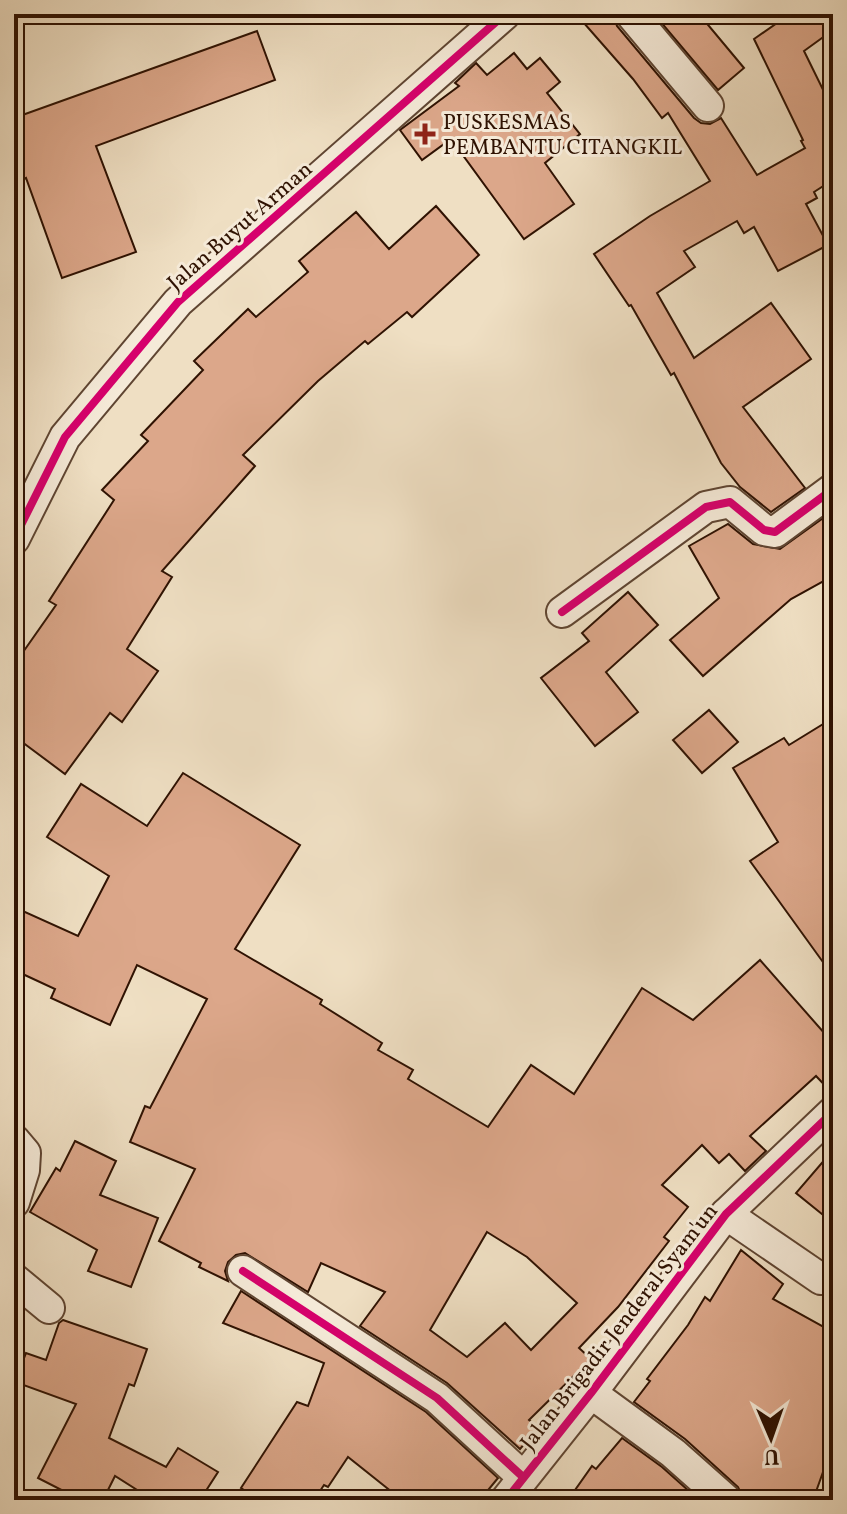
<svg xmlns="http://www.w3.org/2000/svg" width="847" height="1514" viewBox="0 0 847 1514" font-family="Vollkorn,serif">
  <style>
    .building { fill: #dca78a; stroke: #2f1202; stroke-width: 2; fill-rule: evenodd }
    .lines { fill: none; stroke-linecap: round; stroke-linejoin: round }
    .street-casing { stroke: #5f4532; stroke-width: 34 }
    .street { stroke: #f5ead8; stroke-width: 30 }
    .cycleway-casing { stroke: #f5ead8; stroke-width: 13 }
    .cycleway { stroke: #d6006c; stroke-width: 8 }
    .poi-dot { fill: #8f2418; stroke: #f5ead8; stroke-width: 3 }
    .labels { text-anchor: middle; stroke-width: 6; stroke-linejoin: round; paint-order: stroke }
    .poi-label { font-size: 22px; fill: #2f1202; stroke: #f5ead8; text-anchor: start }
    .street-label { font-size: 22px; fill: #2f1202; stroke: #f5ead8 }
  </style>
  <rect width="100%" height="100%" fill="#efdfc3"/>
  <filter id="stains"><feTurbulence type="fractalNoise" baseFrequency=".0025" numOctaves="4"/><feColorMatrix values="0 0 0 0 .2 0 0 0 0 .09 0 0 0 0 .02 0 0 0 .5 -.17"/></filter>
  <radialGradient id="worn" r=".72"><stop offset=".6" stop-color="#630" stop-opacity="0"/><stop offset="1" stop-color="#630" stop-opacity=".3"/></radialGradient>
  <g class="building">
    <path d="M576,14H613L617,26L694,118L701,123L710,124L721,118L757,175L805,148L801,141L803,140L754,39L790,14H833V30L804,51L833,110V201L825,185L814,192L817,198L806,204L828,245L778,271L754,227L744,233L737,221L684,251L695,267L657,293L694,358L771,303L811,359L743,407L805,488L771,512L740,487L721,463L674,373L671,375L631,305L629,306L594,254L650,216L710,181L668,113L662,118L633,79Z"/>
    <path d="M654,14H699L744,68L718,90Z"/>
    <path d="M257,31L275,80L96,146L136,252L62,278L26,178L22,180L14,156V118Z"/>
    <path d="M514,53L527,69L540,58L560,82L547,93L580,134L545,163L574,204L524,239L451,139L422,160L400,130L459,86L455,83L476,63L487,75Z"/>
    <path d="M436,206L479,255L412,317L407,312L368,344L365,341L318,381L243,455L255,466L162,571L172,577L127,649L158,671L122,722L110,713L65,774L14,736V665L56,605L49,601L114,500L102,490L148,441L141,435L203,370L194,361L248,309L256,317L308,272L299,261L356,212L389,249Z"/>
    <path d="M833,511V576L791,599L703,676L670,640L719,598L689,546L728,524L753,544L780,549Z"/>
    <path d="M628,592L658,625L606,672L638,712L595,746L541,678L589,641L582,633Z"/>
    <path d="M709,710L738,742L702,773L673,740Z"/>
    <path d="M833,718V976L750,861L778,842L733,768L784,738L789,745Z"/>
    <path d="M183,773L300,845L235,949L322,1000L320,1004L382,1043L378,1050L413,1070L408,1079L488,1127L531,1065L574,1094L642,988L693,1020L760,960L833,1043V1094L816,1076L750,1136L766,1151L745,1171L729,1154L719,1163L702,1145L662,1185L688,1207L664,1237L669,1241L618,1307L579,1348L591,1359L529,1420L538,1428L520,1449L447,1383L360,1326L385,1292L321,1263L308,1292L245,1253L236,1255L228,1262L225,1271L228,1281L199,1267L201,1263L159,1241L195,1169L130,1142L145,1106L150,1108L207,999L137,965L110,1025L51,998L55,989L14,970V907L78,936L109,876L47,837L81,784L147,826ZM487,1232L527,1257L577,1303L531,1350L505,1323L467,1357L430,1330Z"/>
    <path d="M75,1141L116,1161L100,1195L158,1218L131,1287L88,1271L97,1250L30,1212L56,1168L60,1171Z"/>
    <path d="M833,1150V1223L796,1193Z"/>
    <path d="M741,1250L783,1284L773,1299L833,1332V1444L813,1500H744L738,1487L685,1439L634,1402L650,1381L647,1379L688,1325L705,1297L710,1301Z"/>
    <path d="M241,1291L426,1412L498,1478L480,1500H402L348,1457L328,1487L324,1485L314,1500H259L241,1488L297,1402L308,1406L324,1363L223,1323Z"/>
    <path d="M63,1320L147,1349L134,1386L129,1384L109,1438L166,1467L178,1448L218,1472L200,1500H153L115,1476L103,1500H81L38,1478L76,1404L15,1382L26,1353L46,1360L59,1323Z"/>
    <path d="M622,1438L662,1467L699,1500H568L592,1466L596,1469Z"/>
  </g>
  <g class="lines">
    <g class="street-casing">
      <g id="street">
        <path d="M631,14L708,106"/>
        <path d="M14,539L65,437L178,302L505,14"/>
        <path d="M562,612L706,507L730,502L764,530L775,532L833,489"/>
        <path d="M14,1140L25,1153L24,1170L14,1202"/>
        <path d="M726,1214L821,1279"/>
        <path d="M243,1271L437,1398L523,1477"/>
        <path d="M14,1279L49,1308"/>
        <path d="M591,1393L673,1453L726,1500"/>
        <path d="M506,1500L591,1393L726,1214L833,1112"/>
      </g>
    </g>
    <use href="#street" class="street"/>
    <g class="cycleway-casing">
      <g id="cycleway">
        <path d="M14,539L65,437L178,302L505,14"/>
        <path d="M562,612L706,507L730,502L764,530L775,532L833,489"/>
        <path d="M243,1271L437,1398L523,1477"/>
        <path d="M506,1500L591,1393L726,1214L833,1112"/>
      </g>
    </g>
    <use href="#cycleway" class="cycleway"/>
  </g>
  <path class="poi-dot" d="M421 122h8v8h8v8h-8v8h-8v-8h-8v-8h8z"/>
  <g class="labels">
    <g class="poi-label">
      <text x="443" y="129">PUSKESMAS<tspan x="443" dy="25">PEMBANTU CITANGKIL</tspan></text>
    </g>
    <g class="street-label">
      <text transform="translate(239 225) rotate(-41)" y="8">Jalan Buyut Arman</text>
      <text transform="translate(618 1326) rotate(-52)" y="8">Jalan Brigadir Jenderal Syam'un</text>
    </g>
  </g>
  <rect width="847" height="1514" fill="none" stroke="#efdfc3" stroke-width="48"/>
  <rect x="16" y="16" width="815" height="1482" fill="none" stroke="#2f1202" stroke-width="4"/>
  <rect x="24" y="24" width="799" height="1466" fill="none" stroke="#2f1202" stroke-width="2"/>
  <g transform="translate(771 1438) rotate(178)" stroke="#f5ead8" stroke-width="6" paint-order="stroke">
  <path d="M0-6L14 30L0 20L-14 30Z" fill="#2f1202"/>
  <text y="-12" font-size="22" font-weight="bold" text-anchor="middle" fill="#2f1202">U</text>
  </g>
  <rect width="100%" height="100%" filter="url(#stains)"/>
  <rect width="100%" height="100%" fill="url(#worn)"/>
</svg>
